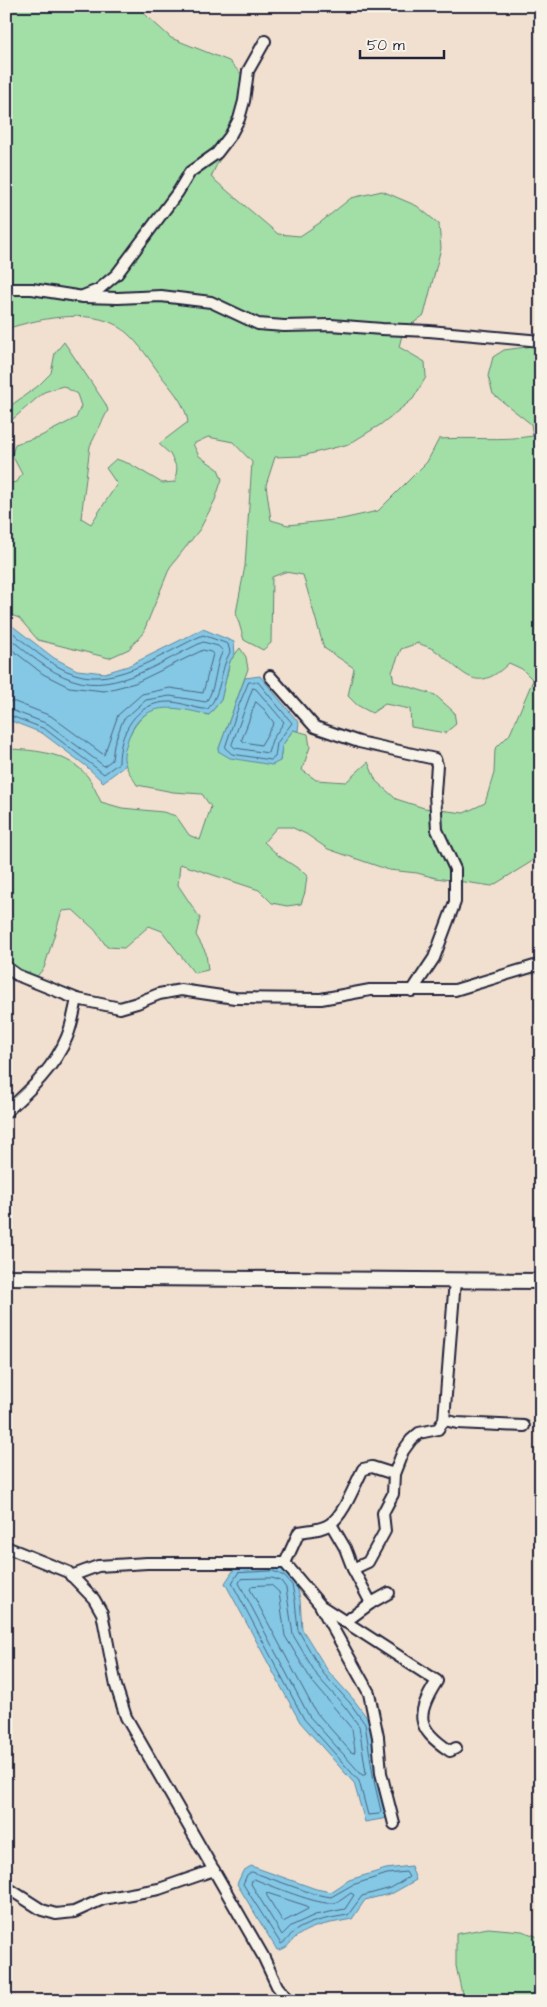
<svg xmlns="http://www.w3.org/2000/svg" width="547" height="2007" viewBox="0 0 547 2007" font-family="'Architects Daughter',sans-serif">
  <style>
    .green { fill: #a2dfa7; stroke: #628071 }
    .water { fill: #84c8e5; stroke: #5d86a1 }
    .lines { fill: none; stroke-linecap: round; stroke-linejoin: round }
    .shore { stroke: #49647f; stroke-width: 1 }
    .street-casing { stroke: #22223b; stroke-width: 14 }
    .secondary-casing { stroke: #22223b; stroke-width: 18 }
    .street { stroke: #f7f3e8; stroke-width: 10 }
    .secondary { stroke: #f7f3e8; stroke-width: 14 }
  </style>
  <rect width="100%" height="100%" fill="#f1e0cf"/>
  <filter id="ink" filterUnits="userSpaceOnUse"><feTurbulence type="fractalNoise" baseFrequency=".02" numOctaves="2"/><feDisplacementMap in="SourceGraphic" scale="10" xChannelSelector="R" yChannelSelector="G"/><feConvolveMatrix kernelMatrix="1 2 1 2 8 2 1 2 1" color-interpolation-filters="sRGB"/></filter>
  <g filter="url(#ink)">
    <g class="green">
      <path d="M6,6H136L171,38L229,61L244,77L248,101L240,129L217,164L211,177L278,234L300,236L321,222L351,198L382,191L417,206L439,224L441,248L424,315L403,331L399,347L425,362L426,377L413,399L380,425L349,444L302,456L275,457L266,485L271,520L288,525L342,519L378,511L427,462L439,439C471,437 501,441 533,436L531,424L493,394L488,376L493,357L504,350L541,345V847L531,862L492,886L436,878L417,873L389,870L328,849L306,834L291,827H277L264,842L279,856L302,871L307,876L305,892L301,904L287,906L272,903L259,890L180,864L178,885L200,918L196,935L206,953L208,970L194,973L162,931L149,926L124,948L107,947L95,930L73,910L62,911L44,968L28,987L6,972V750L8,749C37,750 69,753 88,777C93,784 97,794 101,802L122,808L163,812L176,816L189,835L200,840L211,807L202,794L173,792L137,785C133,778 126,769 124,761C120,745 138,716 152,710C169,702 193,711 209,715L221,700L230,661L240,648L246,657L248,669L218,751L280,761L282,746L293,730L308,734L310,747L302,770L316,780L346,782L368,762L376,781L396,799L424,808L464,813L485,803L494,773L495,749L510,734L533,680L522,669L509,663C475,696 465,672 436,651C431,647 424,646 418,643L401,649L392,672L394,682L435,695L454,712L456,724L445,733L411,727L410,709L385,704L372,713L357,705L348,696L354,668L324,648L303,575L285,572L272,577L271,643L263,650L244,640L236,613L245,566L252,462L233,442L208,437L193,444L199,456L218,469L222,479L215,500L200,529L170,567L143,633L129,649L109,658L38,640L19,618L6,613V484L17,482L22,474L12,455L15,444L41,436L76,418L81,406L77,394L63,386L44,392L6,425V409L38,386L51,373L55,353L64,342L105,403L108,410L90,446L81,518L91,524L117,484L106,468L116,459L130,464L162,483L175,482L177,468L170,454L159,444L188,422C185,402 171,389 159,373C150,360 140,345 128,334C100,305 40,318 6,329Z"/>
      <path d="M488,1928L522,1931L541,1938V2001H466L463,1998L456,1966V1934Z"/>
    </g>
    <g class="water">
      <path d="M6,621L54,658L77,670L105,673L128,666L203,629L234,642L235,654L230,661L221,700L209,715C175,707 143,698 128,739C126,747 121,757 126,765L103,782L86,766L42,733L6,719Z"/>
      <path d="M260,676L299,723L298,731L293,730L282,746L280,761L272,765L230,758L218,751L245,678Z"/>
      <path d="M274,1566L287,1572L296,1582L300,1599L302,1629L328,1671L354,1700L370,1722L379,1780L388,1818L365,1822L354,1783L300,1722L225,1583L235,1568Z"/>
      <path d="M251,1866L316,1889L331,1892L349,1880L386,1869L411,1866L416,1880L393,1893L365,1900L352,1919C334,1923 314,1924 299,1935C290,1940 289,1950 277,1950L237,1884L243,1871Z"/>
    </g>
    <g class="lines">
      <g class="shore">
        <path d="M6,627C27,644 49,666 75,674C117,688 166,651 203,635L228,644L230,652C219,672 223,690 208,709C196,710 183,702 170,702C136,701 119,733 119,763L104,774L45,729L6,714"/>
        <path d="M6,635C26,652 48,672 73,680C116,695 165,659 203,642L218,646L223,651C214,666 217,687 206,702L170,696L146,700L123,720L114,744L112,760L104,766L48,724L6,708"/>
        <path d="M6,645L43,674L69,687L104,691L135,683L203,650L211,652L213,654L203,693L170,688L142,694L118,715L104,755L51,716L15,702L6,701"/>
        <path d="M249,682H258L292,723L277,743L275,757L271,760L232,754L225,748L239,705Z"/>
        <path d="M253,688L256,689L284,722L272,740L268,753L235,748L232,745Z"/>
        <path d="M256,702L264,709L274,723L261,745L244,742L242,740Z"/>
        <path d="M273,1571L284,1576L292,1585L295,1600L298,1630L323,1673L350,1703L365,1724L374,1781L381,1811L379,1814L368,1815L359,1781L304,1719L232,1583L238,1573Z"/>
        <path d="M272,1578L281,1581L286,1588L293,1635L318,1677L345,1707L359,1726L366,1773L365,1775H362L309,1716L239,1583L241,1579Z"/>
        <path d="M271,1585L279,1592L285,1636L312,1681L352,1729L355,1750L354,1753L351,1752L315,1711L250,1589L252,1586Z"/>
        <path d="M252,1872L314,1894L331,1897L352,1885L387,1874L406,1872L409,1877L391,1888L362,1896L348,1915C331,1918 311,1920 295,1931C289,1935 288,1941 281,1944L243,1884L247,1875Z"/>
        <path d="M254,1879C270,1885 319,1906 334,1903C340,1902 346,1896 351,1893L354,1895L345,1909L315,1915L291,1926L282,1935L251,1884L252,1880Z"/>
        <path d="M267,1893L307,1906L308,1909L283,1922L267,1896Z"/>
      </g>
      <g class="street-casing">
        <g id="street">
          <path d="M6,289H32L83,297L118,298L161,296L211,302L258,324L284,326L331,325L382,329L429,331L541,341"/>
          <path d="M83,296L98,290L117,274L178,192L190,172L217,153L230,136L239,119L244,101L248,71L265,41"/>
          <path d="M270,676L315,727L359,742L435,759L437,765L435,793L437,830L455,869V902L434,958L412,991"/>
          <path d="M6,967L17,975L77,999C74,1012 72,1025 67,1037C55,1067 30,1090 6,1112"/>
          <path d="M77,999L120,1008L137,1003L159,994L181,990L235,998L321,999L370,990H455L541,964"/>
          <path d="M444,1420L457,1423L524,1426"/>
          <path d="M331,1524L345,1548L353,1569"/>
          <path d="M6,1547L68,1572L94,1599L102,1613L116,1686L126,1717L263,1956L277,1986L289,2001"/>
          <path d="M285,1563L299,1532C310,1530 322,1530 330,1524C344,1515 355,1484 363,1469L372,1467L394,1474"/>
          <path d="M71,1576L98,1566L147,1563H285L321,1606L437,1681C416,1714 415,1728 450,1751L456,1748"/>
          <path d="M371,1603L353,1569L368,1562L385,1531L383,1513L393,1494L394,1474L403,1451L411,1440L419,1433L438,1429L444,1420L455,1280"/>
          <path d="M321,1607L369,1693L378,1737L381,1773L394,1824"/>
          <path d="M345,1622L371,1603L389,1593"/>
          <path d="M6,1887L42,1910L56,1914L74,1912L103,1899L159,1889L214,1870"/>
        </g>
      </g>
      <g class="secondary-casing">
        <path id="secondary" d="M6,1277L541,1281"/>
      </g>
      <use href="#street" class="street"/>
      <use href="#secondary" class="secondary"/>
    </g>
  </g>
  <rect width="547" height="2007" fill="none" stroke="#f7f3e8" stroke-width="25"/>
  <rect x="12" y="12" width="522" height="1982" fill="none" stroke="#22223b" stroke-width="2" filter="url(#ink)"/>
  <path d="M360 50v8h84v-8" fill="none" stroke="#22223b" stroke-width="2.5"/>
  <text x="367" y="50" font-size="15" fill="#22223b" stroke="#f7f3e8" stroke-width="4" paint-order="stroke">50 m</text>
</svg>
